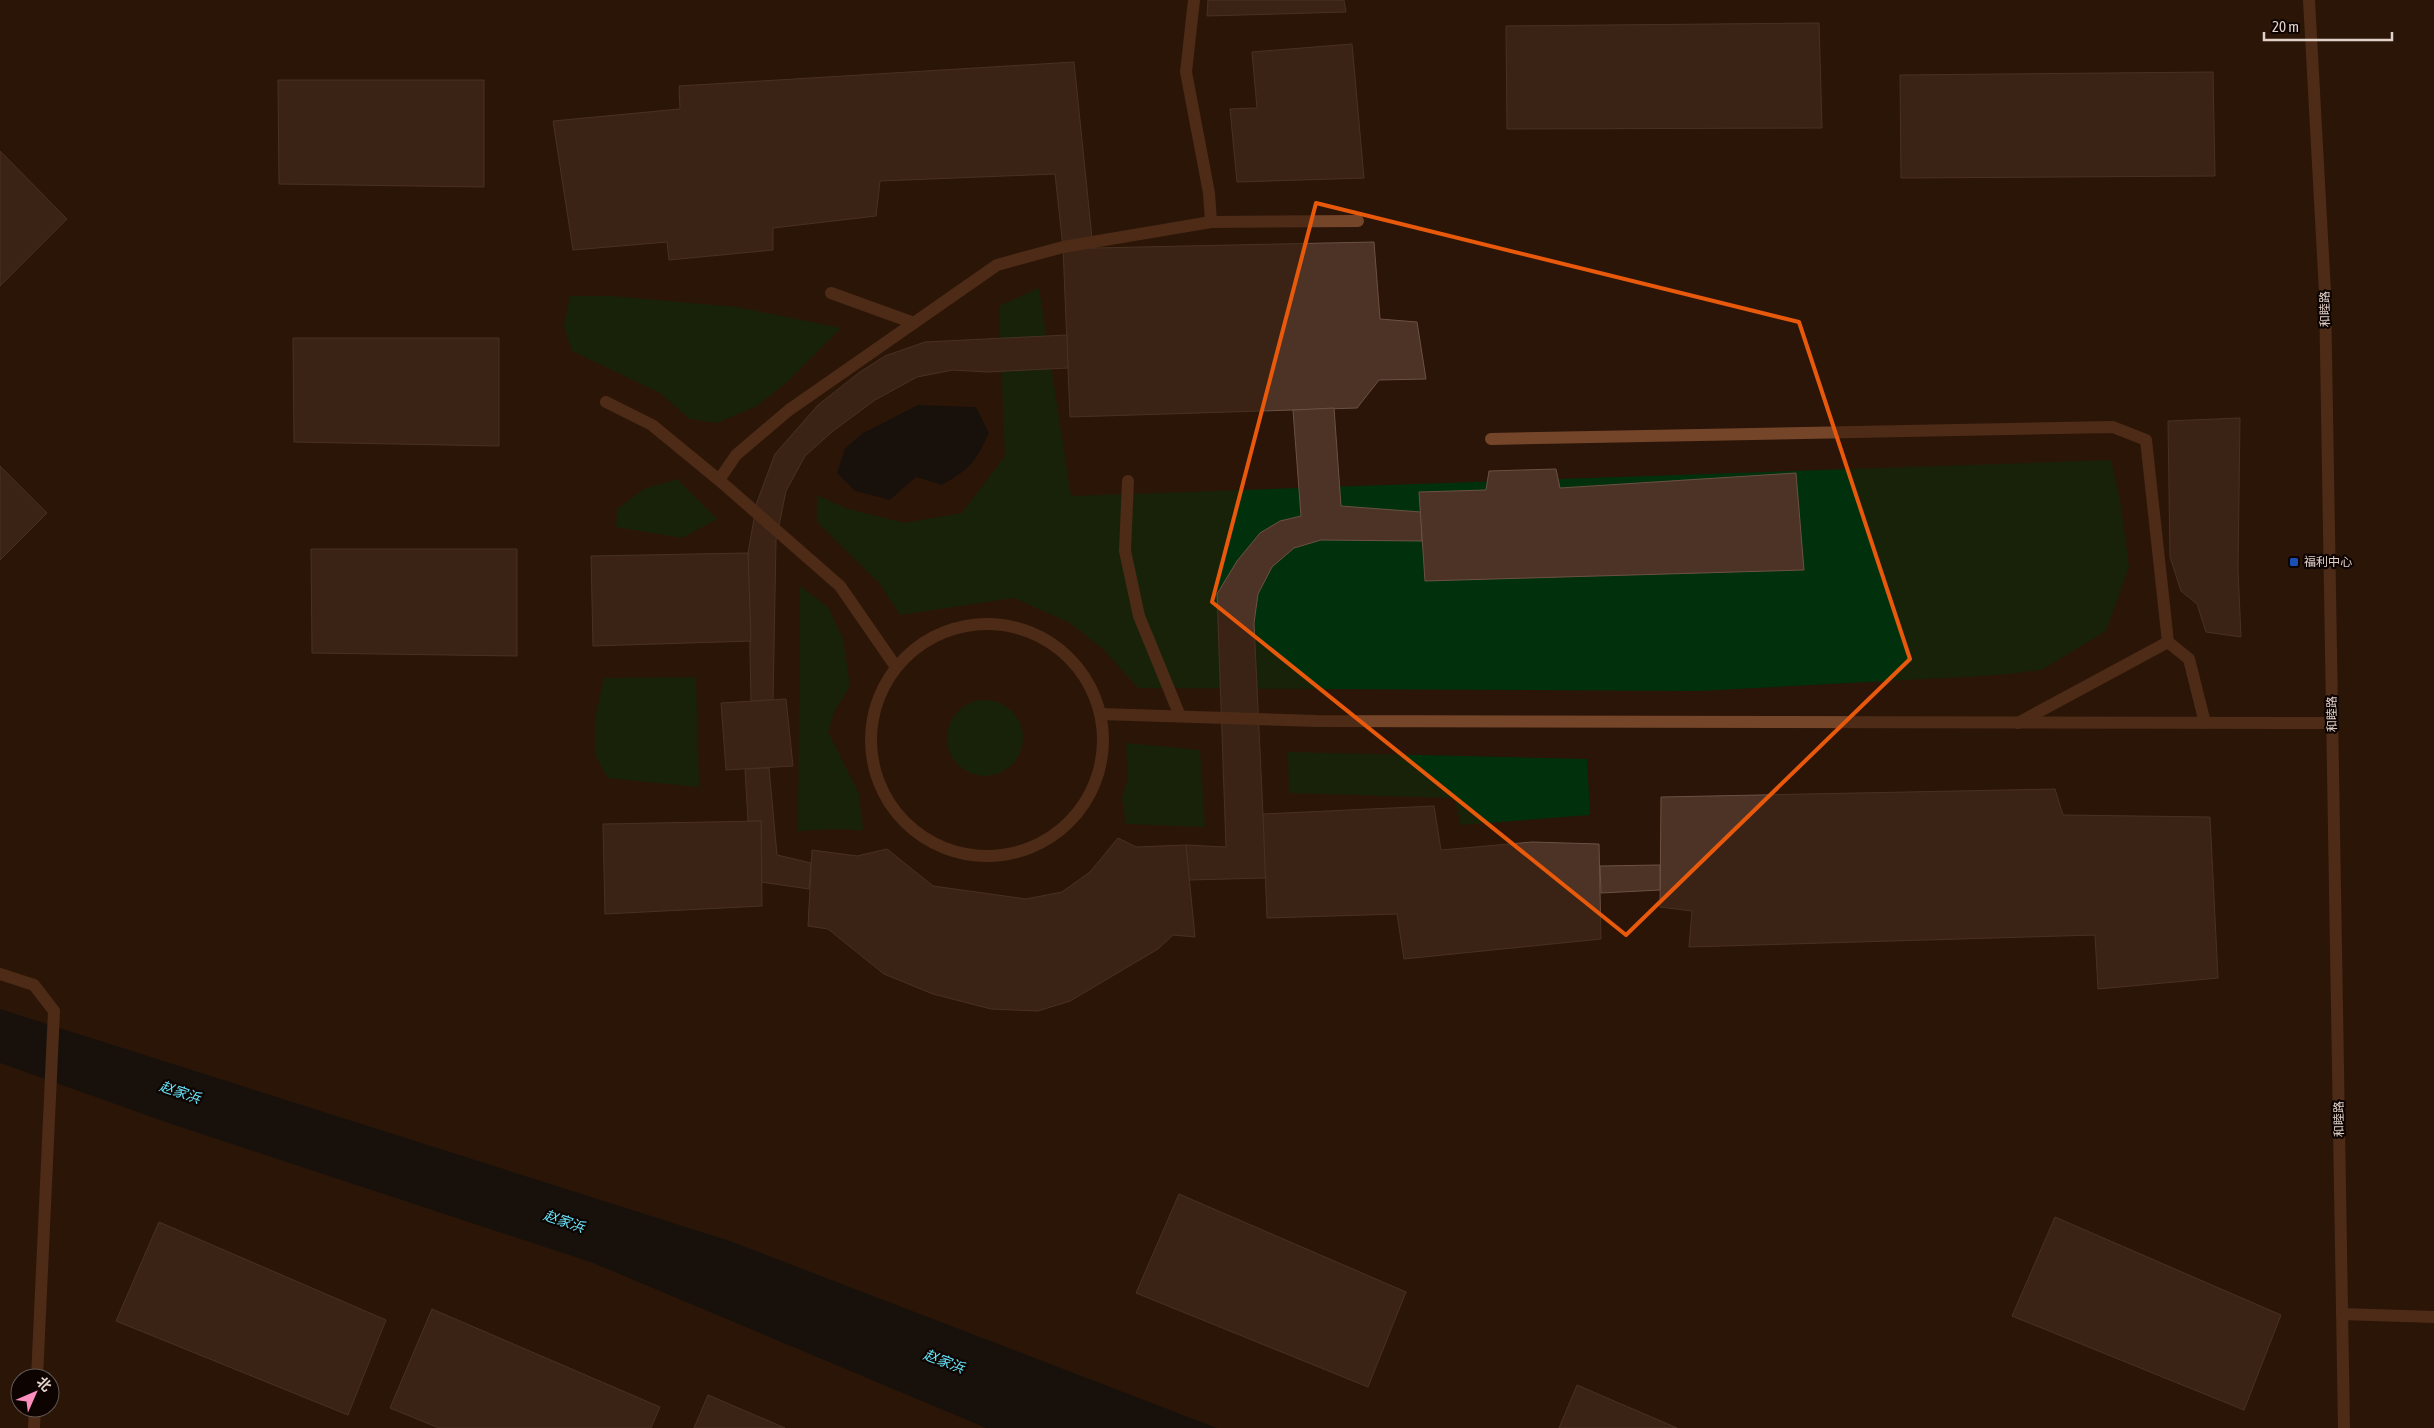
<svg xmlns="http://www.w3.org/2000/svg" width="2434" height="1428" viewBox="0 0 2434 1428" font-family="'Asap Condensed','Noto Sans SC',sans-serif">
  <style>
    .green { fill: #01310c }
    .water { fill: #010d10 }
    .building { fill: #4c3325; stroke: #6c5142 }
    .lines { fill: none; stroke-linecap: round; stroke-linejoin: round }
    .service { stroke: #75452a; stroke-width: 12 }
    .minor { stroke: #75452a; stroke-width: 12 }
    .tertiary { stroke: #75452a; stroke-width: 12 }
    .marked { fill: none; stroke: #e8590c; stroke-width: 4; stroke-linejoin: round }
    .transit-dot { fill: #1a4fb4; stroke: #0d0402; stroke-width: 2 }
    .labels { text-anchor: middle; stroke-width: 4.5; stroke-linejoin: round; paint-order: stroke }
    .street-label { font-size: 12px; fill: #e2d1c9; stroke: #0d0402 }
    .poi-label { font-size: 12px; fill: #e2d1c9; stroke: #0d0402; text-anchor: start }
    .water-label { font-size: 14px; font-style: italic; fill: #68e4f9; stroke: #0d0402 }
  </style>
  <rect width="100%" height="100%" fill="#2b1508"/>
  <g class="green">
    <path d="M1039,288L1071,496L2111,460L2121,506L2129,567L2106,631L2041,670L1999,675L1699,691L1138,688L1103,649L1070,623L1014,598L900,615L880,584L817,522V495L848,509L904,523L962,513L1005,456L999,306Z"/>
    <path d="M570,296H611L737,307L841,328L788,381L757,406L717,423L690,419L660,393L572,351L564,326Z"/>
    <path d="M677,479L717,519L682,538L616,527L617,509L644,489Z"/>
    <path d="M800,586L828,607L843,639L850,686L834,712L828,732L859,794L863,830L834,829L798,831Z"/>
    <path d="M696,677L699,787L608,778L595,755V719L604,678Z"/>
    <circle cx="985" cy="738" r="38"/>
    <path d="M1126,743L1200,750L1205,827L1126,824L1122,798L1128,778Z"/>
    <path d="M1288,752L1587,759L1590,815L1461,825L1454,798L1289,793Z"/>
  </g>
  <g class="water">
    <path d="M918,405L976,407L989,433C975,463 970,469 942,485L916,477L890,500L855,491L837,473L845,448L863,433Z"/>
    <path d="M0,1009L730,1241L1217,1428H986L593,1263L174,1125L0,1063Z"/>
  </g>
  <g class="building">
    <path d="M1208,0H1344L1346,12L1207,16Z"/>
    <path d="M1819,23L1822,128L1507,129L1506,26Z"/>
    <path d="M1352,44L1364,178L1237,182L1230,109L1257,108L1252,52Z"/>
    <path d="M1074,62L1093,248L1063,247L1055,174L880,181L876,216L773,228V250L669,260L667,242L573,250L553,121L680,109L679,86Z"/>
    <path d="M2213,72L2215,176L1901,178L1900,75Z"/>
    <path d="M278,80H484V187L279,184Z"/>
    <path d="M0,151L67,219L0,286Z"/>
    <path d="M1374,242L1380,319L1417,322L1426,379L1379,380L1357,408L1070,417L1063,247L1093,248Z"/>
    <path d="M1067,335L1068,368L987,372L953,370L917,377L875,400L833,431L805,456L786,491L776,540L773,700L751,701L748,553L757,502L775,454L818,405L860,372L885,356L925,342Z"/>
    <path d="M293,338H499V446L294,442Z"/>
    <path d="M1334,408L1341,506L1421,512L1422,541L1321,540L1294,548L1272,567L1258,594L1254,623L1266,878L1189,880L1186,845L1226,847L1217,594L1237,561L1260,533L1280,521L1301,516L1293,410Z"/>
    <path d="M2240,418L2238,569L2241,637L2206,632L2197,604L2181,591L2170,557L2168,421Z"/>
    <path d="M0,466L47,513L0,560Z"/>
    <path d="M1556,469L1560,488L1796,473L1804,570L1425,581L1419,492L1486,490L1489,471Z"/>
    <path d="M311,549H517V656L312,653Z"/>
    <path d="M748,553L751,641L593,646L591,556Z"/>
    <path d="M786,699L793,766L726,770L721,703Z"/>
    <path d="M769,768L777,855L811,863L809,889L761,882V821H748L745,769Z"/>
    <path d="M2055,789L2063,815L2210,817L2218,978L2098,989L2095,935L1689,947L1692,911L1660,907L1661,797Z"/>
    <path d="M1434,806L1441,850L1532,842L1599,844L1601,939L1404,959L1397,914L1267,918L1263,814Z"/>
    <path d="M761,821L762,906L605,914L603,824Z"/>
    <path d="M1118,838L1136,847L1186,845L1195,937L1173,935L1158,949L1070,1001L1038,1011L991,1009L933,994L884,974L828,929L808,926L812,850L857,856L887,849L933,886L1026,899L1062,892L1090,872Z"/>
    <path d="M1660,865V890L1601,893L1600,866Z"/>
    <path d="M1179,1194L1406,1292L1368,1387L1136,1293Z"/>
    <path d="M2055,1217L2281,1315L2244,1410L2012,1316Z"/>
    <path d="M159,1222L386,1320L348,1415L116,1321Z"/>
    <path d="M432,1309L660,1407L651,1428H439L390,1408Z"/>
    <path d="M1577,1385L1677,1428H1559Z"/>
    <path d="M708,1395L785,1428H694Z"/>
  </g>
  <g class="lines">
    <g class="service">
      <path d="M1211,222L1358,221"/>
      <path d="M831,293L914,323"/>
      <path d="M606,402L652,425L719,480L840,586L896,667"/>
      <path d="M1491,439L2113,427L2146,440L2168,642L2189,659L2205,723"/>
      <path d="M719,480L736,455L789,410L997,265L1063,247L1211,222L1209,193L1186,72L1194,0"/>
      <path d="M1128,481L1125,551L1139,616L1180,716"/>
      <circle cx="987" cy="740" r="116"/>
      <path d="M2018,723L2168,642"/>
      <path d="M2342,1314L2434,1317"/>
    </g>
    <g class="minor">
      <path d="M1101,714L1316,721L2332,723"/>
      <path d="M0,974L34,985L54,1011L37,1378"/>
      <path d="M34,1428L35,1408"/>
    </g>
    <path class="tertiary" d="M2309,0L2325,292L2344,1428"/>
  </g>
  <path d="M0 0H2434V1428H0ZM1316,203L1799,322L1910,659L1626,935L1212,602Z" fill="#2b1508" fill-opacity=".55" fill-rule="evenodd"/>
  <path class="marked" d="M1316,203L1799,322L1910,659L1626,935L1212,602Z"/>
  <rect class="transit-dot" x="2289" y="557" width="10" height="10" rx="2.5"/>
  <g class="labels">
    <g class="street-label">
      <text transform="translate(2325 309) rotate(-91)" y="4">和睦路</text>
      <text transform="translate(2332 714) rotate(-91)" y="4">和睦路</text>
      <text transform="translate(2339 1119) rotate(-91)" y="4">和睦路</text>
    </g>
    <g class="poi-label">
      <text x="2304" y="566">福利中心</text>
    </g>
    <g class="water-label">
      <text transform="translate(180 1092) rotate(19)" y="5">赵家浜</text>
      <text transform="translate(564 1221) rotate(19)" y="5">赵家浜</text>
      <text transform="translate(944 1361) rotate(21)" y="5">赵家浜</text>
    </g>
  </g>
  <g transform="translate(35 1393) rotate(45)"><circle r="24" fill="#0d0402" stroke="#625652"/>
  <path d="M0-4L9 19L0 12L-9 19Z" fill="#fe8ebd"/>
  <text y="-8" font-size="14" font-weight="bold" text-anchor="middle" fill="#e2d1c9">北</text>
  </g>
  <path d="M2264 32v8h128v-8" fill="none" stroke="#e2d1c9" stroke-width="2.5"/>
  <text x="2272" y="32" font-size="15" fill="#e2d1c9" stroke="#0d0402" stroke-width="4" paint-order="stroke">20 m</text>
</svg>
